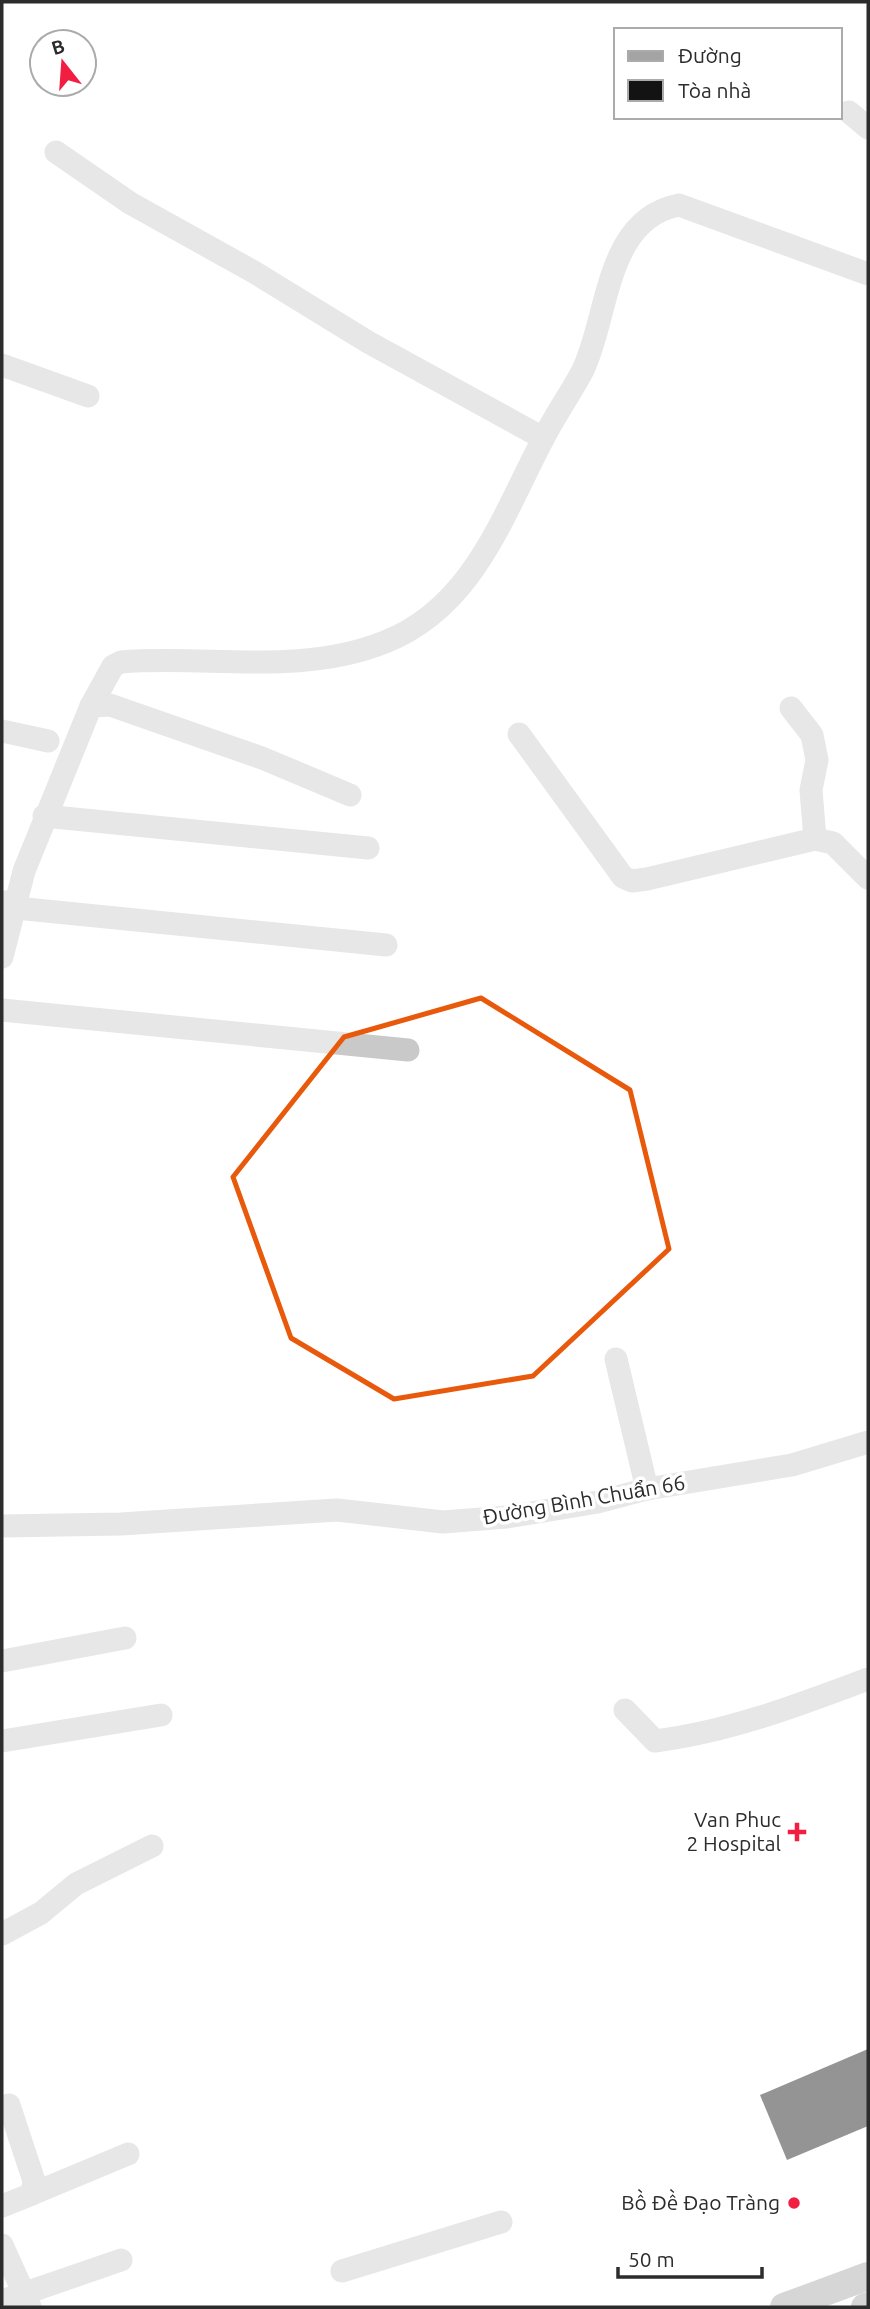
<svg xmlns="http://www.w3.org/2000/svg" width="870" height="2309" viewBox="0 0 870 2309" font-family="Ubuntu,sans-serif">
  <style>
    .building { fill: #131313 }
    .lines { fill: none; stroke-linecap: round; stroke-linejoin: round }
    .minor { stroke: #c9c9c9; stroke-width: 23 }
    .major { stroke: #a4a4a4; stroke-width: 28 }
    .marked { fill: none; stroke: #e8590c; stroke-width: 5; stroke-linejoin: round }
    .poi-dot { fill: #f21e42; stroke: #fff; stroke-width: 2.5 }
    .labels { text-anchor: middle; stroke-width: 7; stroke-linejoin: round; paint-order: stroke }
    .street-label { font-size: 21px; fill: #2c2c2c; stroke: #fff }
    .poi-label { font-size: 21px; fill: #2c2c2c; stroke: #fff; text-anchor: end }
  </style>
  <rect width="100%" height="100%" fill="#fff"/>
  <path class="building" d="M868,2049V2126L787,2160L760,2095Z"/>
  <g class="lines">
    <g class="minor">
      <path d="M849,112L868,128"/>
      <path d="M56,152L130,203L254,272L368,342L543,438"/>
      <path d="M2,365L88,396"/>
      <path d="M91,706L113,666L121,662C209,655 300,676 385,642C473,607 502,517 543,439C555,415 571,393 583,370C609,316 605,219 679,205L868,274"/>
      <path d="M791,708L812,735L817,760L811,790L815,839"/>
      <path d="M2,731L48,741"/>
      <path d="M519,734L623,877L632,881L647,879L815,839L833,843L868,878"/>
      <path d="M44,816L368,848"/>
      <path d="M5,902L16,908L386,945"/>
      <path d="M2,957L24,871L91,706L110,705L262,758L350,795"/>
      <path d="M2,1010L408,1050"/>
      <path d="M616,1359L647,1489"/>
      <path d="M2,1526L121,1524L337,1510L443,1522L507,1517L598,1502L647,1489L792,1465L868,1442"/>
      <path d="M2,1661L125,1638"/>
      <path d="M625,1710L655,1741C728,1732 799,1705 868,1679"/>
      <path d="M2,1741L161,1715"/>
      <path d="M2,1934L41,1913L76,1884L152,1846"/>
      <path d="M32,2194L128,2154"/>
      <path d="M2,2206L32,2194L34,2181L9,2105"/>
      <path d="M2,2245L30,2307"/>
      <path d="M342,2271L501,2222"/>
      <path d="M2,2301L121,2260"/>
    </g>
    <g class="major">
      <path d="M784,2307L868,2276"/>
      <path d="M865,2307L868,2306"/>
    </g>
  </g>
  <path d="M0 0H870V2309H0ZM481,998L630,1090L669,1249L533,1376L394,1399L291,1338L233,1177L344,1037Z" fill="#fff" fill-opacity=".55" fill-rule="evenodd"/>
  <path class="marked" d="M481,998L630,1090L669,1249L533,1376L394,1399L291,1338L233,1177L344,1037Z"/>
  <g class="poi-dot">
    <path d="M793.5 1821.5h7v7h7v7h-7v7h-7v-7h-7v-7h7z"/>
    <circle cx="794" cy="2203" r="7"/>
  </g>
  <g class="labels">
    <g class="street-label">
      <text transform="translate(584 1500) rotate(-10)" y="7">Đường Bình Chuẩn 66</text>
    </g>
    <g class="poi-label">
      <text x="781" y="1827">Van Phuc<tspan x="781" dy="24">2 Hospital</tspan></text>
      <text x="780" y="2210">Bồ Đề Đạo Tràng</text>
    </g>
  </g>
  <rect width="870" height="2309" fill="none" stroke="#2c2c2c" stroke-width="7"/>
  <rect x="614" y="28" width="228" height="91" fill="#ffffff" stroke="#ababab" stroke-width="2"/>
  <rect x="628" y="51" width="35" height="10" fill="#a4a4a4" stroke="#ababab" stroke-width="2"/>
  <text x="678" y="63" font-size="21" fill="#2c2c2c">Đường</text>
  <rect x="628" y="80" width="35" height="21" fill="#131313" stroke="#ababab" stroke-width="2"/>
  <text x="678" y="98" font-size="21" fill="#2c2c2c">Tòa nhà</text>
  <g transform="translate(63 63) rotate(343)"><circle r="33" fill="#ffffff" stroke="#ababab" stroke-width="2"/>
  <path d="M0-5L12 26L0 18L-12 26Z" fill="#f21e42"/>
  <text y="-10" font-size="19" font-weight="bold" text-anchor="middle" fill="#2c2c2c">B</text>
  </g>
  <path d="M618 2267v10h144v-10" fill="none" stroke="#2c2c2c" stroke-width="3.5"/>
  <text x="628" y="2267" font-size="21" fill="#2c2c2c" stroke="#ffffff" stroke-width="5" paint-order="stroke">50 m</text>
</svg>
